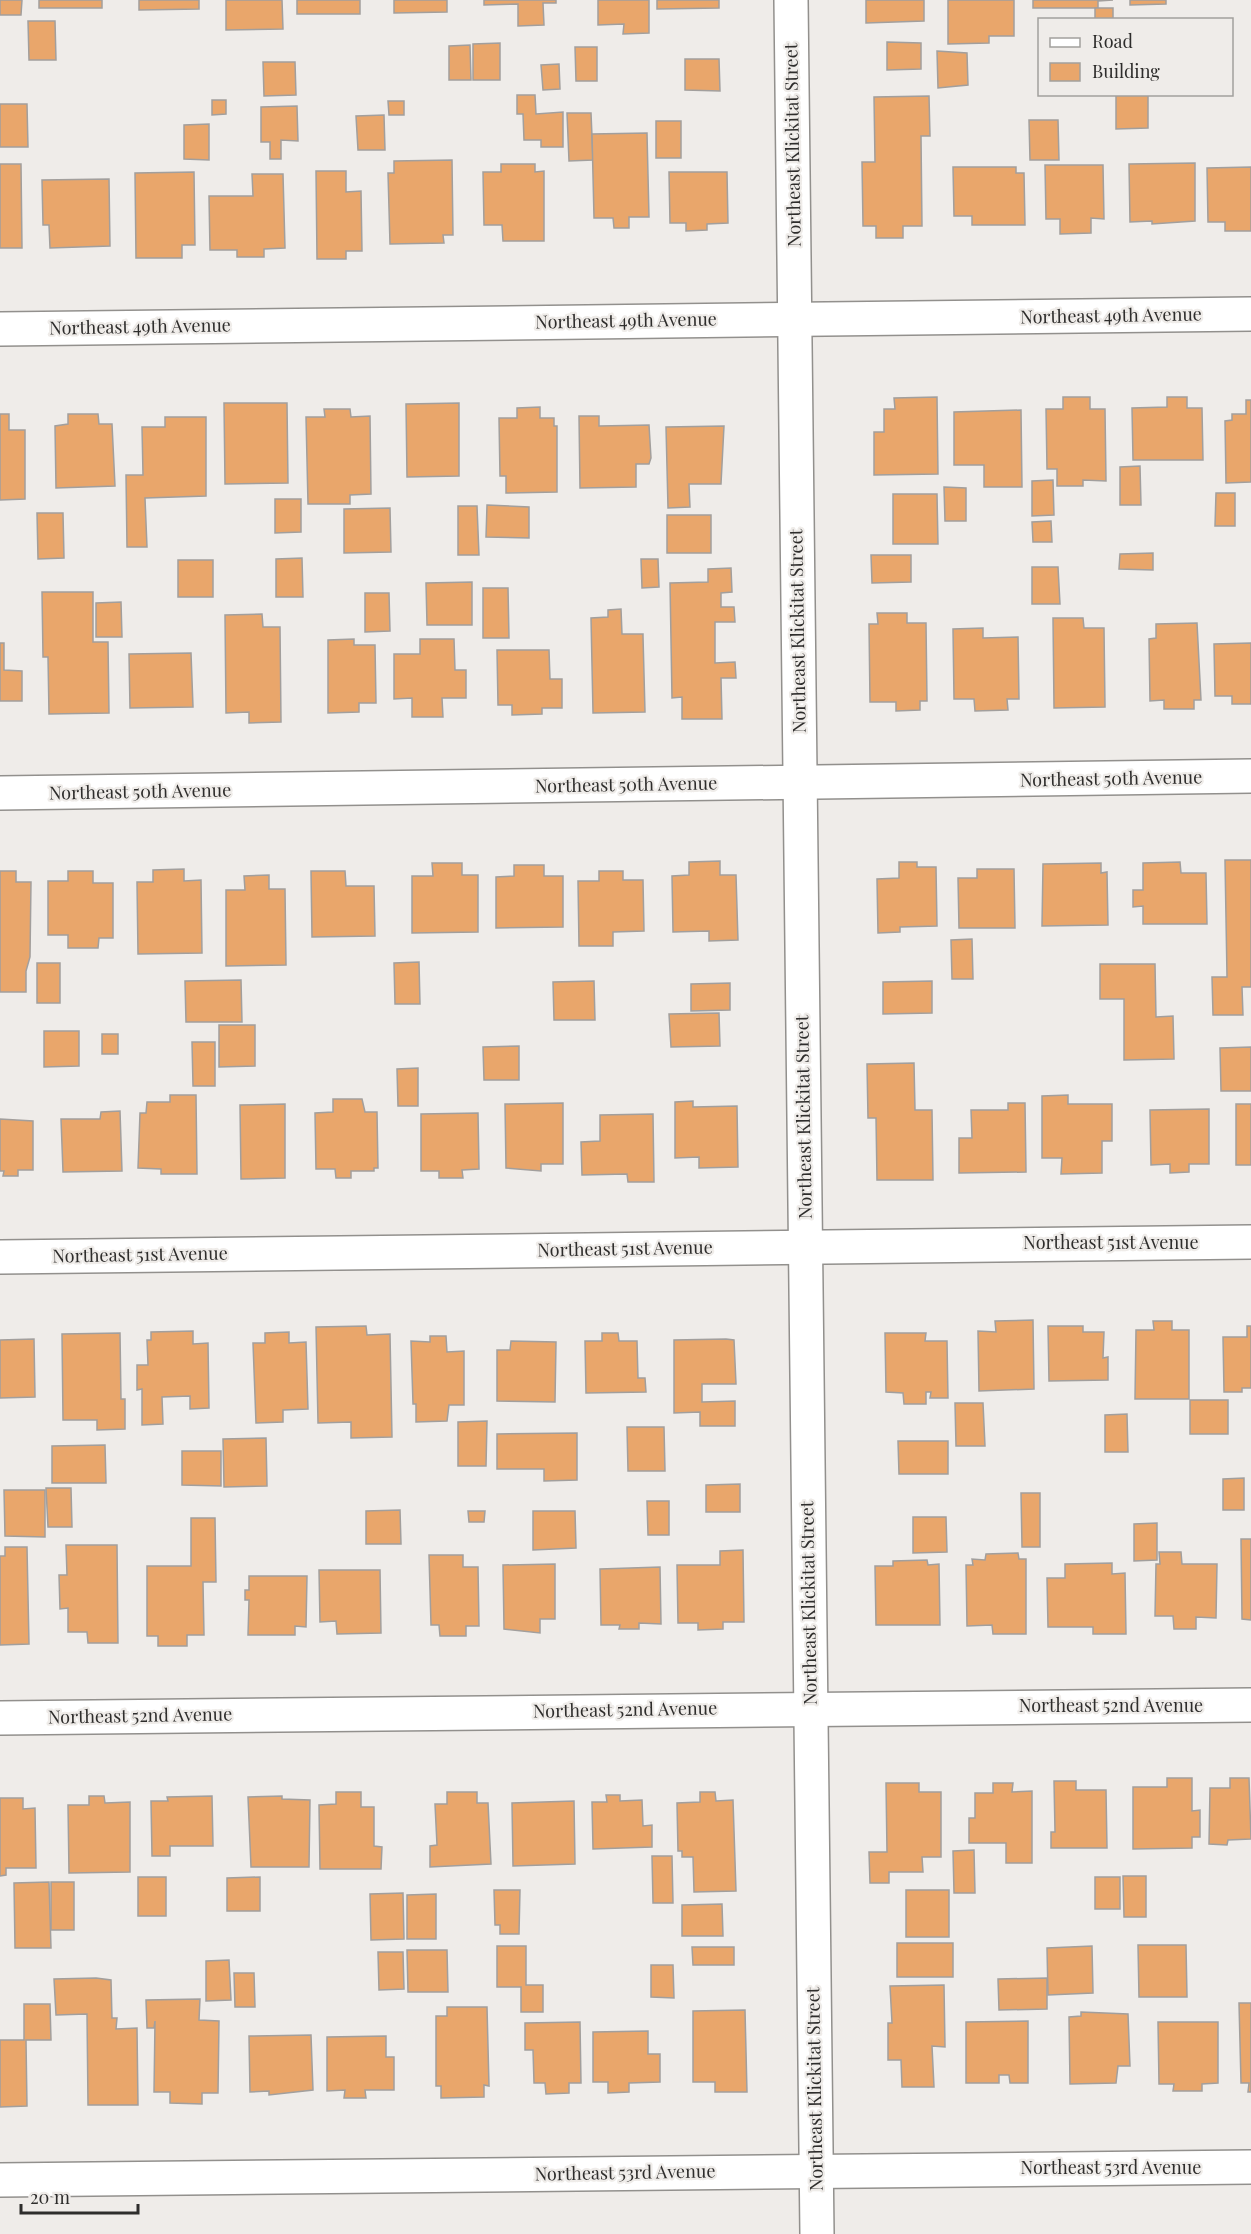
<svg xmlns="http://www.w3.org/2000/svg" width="1251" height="2234" viewBox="0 0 1251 2234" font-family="'Playfair Display',serif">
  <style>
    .building { fill: #e9a66b; stroke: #a29f9d; stroke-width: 1.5 }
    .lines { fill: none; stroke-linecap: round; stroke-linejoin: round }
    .minor-casing { stroke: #92908d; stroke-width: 36 }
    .minor { stroke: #fff; stroke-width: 33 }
    .labels { text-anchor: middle; stroke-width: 4.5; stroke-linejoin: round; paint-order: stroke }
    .street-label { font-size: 18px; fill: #2e2d2c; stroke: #efece9 }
  </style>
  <rect width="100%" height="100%" fill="#efece9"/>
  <g class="building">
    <path d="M0,0H22L21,15H0Z"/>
    <rect x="39" y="0" width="63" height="8"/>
    <path d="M139,0H199V9L139,10Z"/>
    <path d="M226,0H282L283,29L226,30Z"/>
    <rect x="297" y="0" width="63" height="14"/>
    <path d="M394,0H447V12L394,13Z"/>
    <path d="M484,0H556V3H543L544,25L518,26V4L484,5Z"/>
    <path d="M598,0H649V33L623,34L624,24L598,25Z"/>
    <path d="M657,0H719V8L657,9Z"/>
    <path d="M866,0H924V21L866,23Z"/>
    <path d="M948,0H1014V36H989V43L948,44Z"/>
    <path d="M1033,0H1113L1098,1V8H1033Z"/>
    <path d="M1130,0H1166V4L1130,5Z"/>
    <rect x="1095" y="8" width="18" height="12"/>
    <path d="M28,21H55L56,60H29Z"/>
    <path d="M887,42L921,43V69L887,70Z"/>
    <path d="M500,43V80H473V44Z"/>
    <path d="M470,45L471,80H449V46Z"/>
    <path d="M575,47H597V81H576Z"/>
    <path d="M937,51L967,53L968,85L938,88Z"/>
    <path d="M685,59H719L720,91L685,90Z"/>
    <path d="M263,62H295L296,95L264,96Z"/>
    <path d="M559,64L560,89L543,90L541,65Z"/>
    <path d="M1116,94H1148V128L1116,129Z"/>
    <path d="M517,95H535L536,114L563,112V147H541V140H524L523,114H517Z"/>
    <path d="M929,96L930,136H921L922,226H903V238H876V226H863L862,162H875L874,97Z"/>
    <path d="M212,100H226V114L212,115Z"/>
    <path d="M388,101H404V115H389Z"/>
    <path d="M0,104H27L28,147H0Z"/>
    <path d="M297,106L298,141L281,140V159H270V142H261V107Z"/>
    <path d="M567,113H591L593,160L569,161Z"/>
    <path d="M384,115L385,150H358L356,116Z"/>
    <path d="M1029,120H1058L1059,160H1030Z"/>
    <rect x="656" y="121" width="25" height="37"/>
    <path d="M209,124V160L184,159V125Z"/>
    <path d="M647,133L649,217H629V228H614L613,218H594L592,134Z"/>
    <path d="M452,160L453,235H443L444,243L390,244L388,173H394V161Z"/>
    <path d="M1195,163V221L1152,224V221L1130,222L1129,164Z"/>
    <path d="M0,164H21L22,248H0Z"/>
    <path d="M501,164H535V172L544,171V241H503L502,225H484L483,172H501Z"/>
    <path d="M1045,165H1103L1104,219L1091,218V233L1060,234V219H1046Z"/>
    <path d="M953,167H1016V173H1024L1025,225H972V216H954Z"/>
    <path d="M1251,167V231H1225V222H1208L1207,168Z"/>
    <path d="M316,171H346V192L361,191L362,251H346V259H317Z"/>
    <path d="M194,172L195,245H182V258H136L135,173Z"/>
    <path d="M669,172H727L728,223L707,224V230L686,231V223H670Z"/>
    <path d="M252,174H283L285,248L264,249V257H237V250H210L209,196H253Z"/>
    <path d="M109,179L110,246L50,248L49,225H43L42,180Z"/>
    <path d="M937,397L938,474L874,475V432H884V409H895L894,398Z"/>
    <path d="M1063,397H1090V409H1105L1106,481L1083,480V486H1057V469H1047L1046,409H1063Z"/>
    <path d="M1167,397H1187V408H1202L1203,460H1133L1132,408L1167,407Z"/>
    <path d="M1246,400H1251V482L1226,483L1225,421L1232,420V414H1246Z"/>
    <path d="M224,403H287L288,483L225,484Z"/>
    <path d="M459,403V476L407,477L406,404Z"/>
    <path d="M540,407V418H554V426H557V492L506,493V476H500L499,418H517V408Z"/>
    <path d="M324,409H350L351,417L370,416L371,494L350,495V504H308L306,417H325Z"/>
    <path d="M1021,410L1022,487H984V465H954V412Z"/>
    <path d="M0,414H9V430H25V499L0,500Z"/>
    <path d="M68,414H98L99,424H112L115,486L56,488L55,426L68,424Z"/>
    <path d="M579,416H599V426L649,425L651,458L649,464H636V487L580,488Z"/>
    <path d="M165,417H206V496L145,498L147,547H127L126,475H143L142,427H165Z"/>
    <path d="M724,426L721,484H689L690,507L668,508L666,427Z"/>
    <path d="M1140,466L1141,505H1120V467Z"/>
    <path d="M1053,480L1054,515L1032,516V481Z"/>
    <path d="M944,487L966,488V521H945Z"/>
    <path d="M1216,493H1235V526H1215Z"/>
    <path d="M893,494H937L938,544H893Z"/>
    <path d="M275,499H301V532L275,533Z"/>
    <path d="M487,505L529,507V538L486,537Z"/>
    <path d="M458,506H477L479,555H458Z"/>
    <path d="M390,508L391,552L344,553V509Z"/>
    <path d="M37,513H63L64,558L38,559Z"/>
    <rect x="667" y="515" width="44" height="38"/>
    <path d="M1051,521L1052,542H1033L1032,522Z"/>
    <path d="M1153,553V570L1119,569L1120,554Z"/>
    <path d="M871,555H911V582L872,583Z"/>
    <path d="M302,558L303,597H276V559Z"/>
    <path d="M641,559H658L659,587L642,588Z"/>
    <rect x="178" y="560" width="35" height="37"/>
    <path d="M1032,567H1058L1060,604H1032Z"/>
    <path d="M731,568L732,592L721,593V607H734L735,622H715V663L735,662L736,678H721L722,719H682V697L672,698L670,583L708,582V569Z"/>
    <path d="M472,582V625H427L426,583Z"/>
    <path d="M483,588H508L509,638H483Z"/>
    <path d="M42,592H93V642H108L109,713L49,714L48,657H43Z"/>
    <path d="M365,593H389L390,631L365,632Z"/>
    <path d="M121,602L122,637H96V603Z"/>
    <path d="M621,609L622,634H643V636L645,712L593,713L591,618L608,617V610Z"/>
    <path d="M877,613H907V623H926L927,701H920V710L896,711V702H870L869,624H878Z"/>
    <path d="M262,614L263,627H280L281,722L249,723V712L226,713L225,615Z"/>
    <path d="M1053,618H1083L1084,628H1104L1105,707L1054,708Z"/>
    <path d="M1197,623L1201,700H1194V709H1164V700L1150,701L1149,639L1156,638V624Z"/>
    <path d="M983,628V638L1018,637L1019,699H1007L1008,710L975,711L974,699H954L953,629Z"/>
    <path d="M354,639V645H375L376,703H359V712L328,713V640Z"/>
    <path d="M420,639H454L455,670H466V698H442L443,717H412V698L394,699V654H420Z"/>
    <path d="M0,643H4V670L22,671V701H0Z"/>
    <path d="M1251,643V704H1232V696H1215L1214,644Z"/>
    <path d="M497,650H549L550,679H562V708H542V714L512,715V705H498Z"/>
    <path d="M191,653L193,707L130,708L129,654Z"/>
    <path d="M1225,860H1251V987H1242L1243,1015H1213L1212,977H1227Z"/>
    <path d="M720,861V875H736L738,940L709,941V931L673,932L672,876L689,875V862Z"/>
    <path d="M899,862H917V867H936L937,926L900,927V932L878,933L877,879L899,878Z"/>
    <path d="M1180,862L1181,873H1206L1207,924H1143V906L1133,907V890H1143V863Z"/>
    <path d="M432,863H462V875H478V932L412,933V876H433Z"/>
    <path d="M1101,863V873L1107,872L1108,925L1042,926L1043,864Z"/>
    <path d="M514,865H544V876H563V927L496,928V877L514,876Z"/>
    <path d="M184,869V881L201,880L202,953L138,954L137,882H153V870Z"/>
    <path d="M977,869H1014L1015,928H959L958,878H977Z"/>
    <path d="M0,871H16V882H31L30,957L26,971V992H0Z"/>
    <path d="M68,871H93V883H113V938H99L98,948H68V935H48V881H68Z"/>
    <path d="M311,871H345L346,886H374L375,936L312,937Z"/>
    <path d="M599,871H623V880H643L644,931L613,932V946H579L578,881H599Z"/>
    <path d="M269,875V889H285L286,965L226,966V890H245L244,876Z"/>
    <path d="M972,939L973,979H952L951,940Z"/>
    <path d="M419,962L420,1004H395L394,963Z"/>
    <rect x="37" y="963" width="23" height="40"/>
    <path d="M1100,964H1155L1156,1017L1173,1016L1174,1059L1124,1060V999H1100Z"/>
    <path d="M241,980L242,1022H186L185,981Z"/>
    <path d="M594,981L595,1020H554L553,982Z"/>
    <path d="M932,981V1013L883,1014V982Z"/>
    <path d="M730,983V1010L691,1011V984Z"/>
    <path d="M719,1013L720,1046L671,1047L669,1014Z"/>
    <path d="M219,1025H255V1066L219,1067Z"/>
    <path d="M44,1031H79V1066L44,1067Z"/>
    <rect x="102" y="1034" width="16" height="20"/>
    <path d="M192,1042H215V1086H193Z"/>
    <path d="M519,1046V1080H484L483,1047Z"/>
    <path d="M1251,1047V1091H1221L1220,1048Z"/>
    <path d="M914,1063L915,1110H932L933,1180H877L876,1118H868L867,1064Z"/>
    <path d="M418,1068V1106H398L397,1069Z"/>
    <path d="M170,1095H196L197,1174H161V1169L138,1168L140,1113H146L147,1102H170Z"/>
    <path d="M1068,1095V1104H1112V1141H1102V1173L1061,1174L1062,1158H1042V1096Z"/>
    <path d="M333,1099H362L365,1112H377L378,1168H374V1171H351V1178H336L335,1169H316L315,1113L333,1112Z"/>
    <path d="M693,1101V1107L737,1106L738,1167L699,1168V1157L675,1158V1102Z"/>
    <path d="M563,1103V1164H541V1171L506,1168L505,1104Z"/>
    <path d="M1008,1103H1025L1026,1172L959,1173V1138H972L971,1110H1008Z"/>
    <path d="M285,1104V1178L241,1179L240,1105Z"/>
    <rect x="1236" y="1104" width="15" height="61"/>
    <path d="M1209,1109V1164H1189V1172L1170,1173V1164L1151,1165L1150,1110Z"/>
    <path d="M120,1111L122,1171L63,1172L61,1119H100L101,1112Z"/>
    <path d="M478,1113L479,1169L462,1170L463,1178H439V1171H421V1114Z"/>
    <path d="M653,1114L654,1182H628L627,1174L582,1175L581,1142L600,1141V1115Z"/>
    <path d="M0,1119L33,1121V1170H18V1176H3L4,1171H0Z"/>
    <path d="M1033,1320L1034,1389L979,1391L978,1331L996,1332L995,1321Z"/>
    <path d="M1153,1321H1172V1330H1189V1399H1135L1136,1330H1154Z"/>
    <path d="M366,1326L367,1335L390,1334L392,1437L351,1438V1422L318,1423L316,1327Z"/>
    <path d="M1048,1326H1083V1332H1104L1103,1358L1108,1357V1380L1049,1381Z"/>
    <path d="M1247,1326H1251V1388H1242V1392H1224L1223,1337H1247Z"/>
    <path d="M193,1331V1344L208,1343L209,1408L190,1409V1396L162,1397L163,1424L142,1425V1389L137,1390V1365H148L147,1340H151V1332Z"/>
    <path d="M289,1332V1343L306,1342L308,1409L283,1410V1422L256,1423L253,1343H265V1333Z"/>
    <path d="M120,1333L121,1399H125V1429L97,1430V1420H63L62,1334Z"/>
    <path d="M602,1333H618L619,1341H637L638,1378H645L646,1392L586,1393L585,1341H602Z"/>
    <path d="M885,1333H926L925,1341H947L948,1398H930L931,1392H926V1404H904L903,1393L886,1392Z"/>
    <path d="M430,1336H446L447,1352L464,1351V1405H449L447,1421L416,1422V1404H413L411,1341L430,1342Z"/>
    <path d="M34,1339L35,1397L0,1398V1340Z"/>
    <path d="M726,1339L734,1340L736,1384H702V1402L735,1401V1426H700V1412L674,1413V1340Z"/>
    <path d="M511,1341L556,1342L555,1402L497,1401V1350H510Z"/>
    <rect x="1190" y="1400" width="38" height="34"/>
    <path d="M955,1403H983L985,1446H956Z"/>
    <path d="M1127,1414L1128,1452H1105V1415Z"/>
    <path d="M487,1421L486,1466H458V1422Z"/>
    <path d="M627,1427H664L665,1471H628Z"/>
    <path d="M577,1433V1480L544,1481V1469H497V1434Z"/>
    <path d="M266,1438L267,1486L224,1487L223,1439Z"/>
    <path d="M898,1441H948V1474H899Z"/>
    <path d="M105,1445L106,1483H52V1446Z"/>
    <path d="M182,1451H221V1486L182,1485Z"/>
    <path d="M1244,1478V1510H1223V1479Z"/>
    <path d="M740,1484V1512H706V1485Z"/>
    <path d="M46,1488H71L72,1527H48Z"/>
    <path d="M4,1490H45V1537L5,1536Z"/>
    <path d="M1021,1493H1040V1547H1022Z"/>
    <path d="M647,1501H669V1535H648Z"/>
    <path d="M400,1510L401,1544H366V1511Z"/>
    <path d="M468,1511H485L484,1522H469Z"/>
    <path d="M533,1511H575L576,1548L533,1550Z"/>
    <path d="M913,1517H946L947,1552L913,1553Z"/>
    <path d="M191,1518H215L216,1582H203L204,1635H187V1646H158V1636H147V1566H191Z"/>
    <path d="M1157,1523V1560L1134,1561V1524Z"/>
    <path d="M1241,1539H1251V1620L1242,1619Z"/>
    <path d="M66,1545H117L118,1643H88L87,1632H68V1608L60,1609L59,1575H67Z"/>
    <path d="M5,1547H27L29,1644L0,1645V1556H5Z"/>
    <path d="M743,1550L744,1622H723V1629L698,1630V1623H678L677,1565H720V1551Z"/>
    <path d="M1159,1552H1181L1182,1564H1217L1216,1618L1196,1617V1629H1174L1173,1616H1155L1156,1564H1160Z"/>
    <path d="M1018,1553L1019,1559H1026V1634H993L992,1625L967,1626L966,1565H973L972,1559L985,1560L986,1554Z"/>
    <path d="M429,1555H463V1567H478L479,1626H466V1636H440L439,1625H431Z"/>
    <path d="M927,1560L928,1565L939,1564L940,1625H876L875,1566H893V1561Z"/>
    <path d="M1112,1563V1574L1125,1573L1126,1634H1093V1627H1048L1047,1578H1065V1564Z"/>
    <path d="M555,1564V1619H540V1633L504,1629L503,1565Z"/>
    <path d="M660,1567L661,1624L639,1623V1629H619L620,1625H601L600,1569Z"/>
    <path d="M319,1570H380L381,1633L337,1634L336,1621L320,1622Z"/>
    <path d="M249,1576H307L306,1627L295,1626V1635H248L249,1600H245V1590H249Z"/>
    <path d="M1167,1778H1192V1811L1200,1810V1837H1192V1848L1133,1849V1787H1167Z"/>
    <path d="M1230,1778H1249L1251,1839L1228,1840L1227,1845L1209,1844L1210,1788H1230Z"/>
    <path d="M1054,1781H1076V1790H1106L1107,1848H1051V1832H1055Z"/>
    <path d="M886,1783H919V1792H941V1857H922L923,1872H889V1883H870L869,1852H887Z"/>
    <path d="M993,1783H1013L1012,1792L1032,1791V1863H1006V1843H969V1818H975V1793H993Z"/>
    <path d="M336,1792H361V1807H374V1846L382,1847L381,1869H320L319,1805L336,1804Z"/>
    <path d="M447,1792H477V1803H488L491,1864L430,1867V1846L437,1845L435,1804H447Z"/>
    <path d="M700,1792H715L716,1801L733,1800L736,1891L694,1892L693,1857H682V1851H678L677,1803L700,1802Z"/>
    <path d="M606,1795H620V1801L642,1800L643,1826L652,1825V1847L593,1849L592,1802H607Z"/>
    <path d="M89,1796H104L105,1803L130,1802V1872L69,1873L68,1805H89Z"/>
    <path d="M212,1796L213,1846H170V1856H152L151,1801H168L167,1797Z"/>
    <path d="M282,1796V1799L310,1800L309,1867H251L248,1797Z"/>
    <path d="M0,1798H23V1809L35,1808L36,1868H6V1875L0,1876Z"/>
    <path d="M574,1801L575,1864L513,1866L512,1803Z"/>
    <path d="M974,1850L975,1893H954L953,1851Z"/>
    <path d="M652,1856H672L673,1903H653Z"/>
    <path d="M1123,1876H1146V1917H1124Z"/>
    <rect x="138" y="1877" width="28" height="39"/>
    <path d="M260,1877V1911H227V1878Z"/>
    <rect x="1095" y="1877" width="25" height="32"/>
    <path d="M49,1882L51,1948H15L14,1883Z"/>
    <rect x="51" y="1882" width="23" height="48"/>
    <path d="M494,1890H520L519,1934H500V1925H495Z"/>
    <rect x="906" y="1890" width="43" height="47"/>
    <path d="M403,1893L404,1939L371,1940L370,1894Z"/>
    <path d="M436,1894V1939H407V1895Z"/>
    <path d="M722,1904L723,1936H682V1905Z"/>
    <rect x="897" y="1943" width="56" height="34"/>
    <path d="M1138,1945H1186L1187,1997H1139Z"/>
    <path d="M497,1946H526V1985H543V2012H521V1987H497Z"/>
    <path d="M1092,1946L1093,1993L1048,1995L1047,1948Z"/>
    <path d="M692,1947H734V1965H693Z"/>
    <path d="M407,1950H447L448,1992H408Z"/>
    <path d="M378,1952H403L404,1989L379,1990Z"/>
    <path d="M229,1960L231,2000L206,2001V1961Z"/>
    <path d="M651,1965H673L674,1998L651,1997Z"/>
    <path d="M234,1973H254L255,2007H235Z"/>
    <path d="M96,1978L111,1980L112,2018H117L116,2029L137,2028L138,2105H88L87,2014L56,2015L54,1979Z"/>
    <path d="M1047,1978V2009L999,2010L998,1979Z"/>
    <path d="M944,1985L945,2047L932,2046L934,2087H902L901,2060H888V2023H892L890,1986Z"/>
    <path d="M200,1999L199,2020L219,2021L218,2093H202V2104L170,2103V2092H154L155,2021L154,2028H147L146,2000Z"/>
    <path d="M1239,2003H1251V2092H1248L1249,2083H1241Z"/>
    <path d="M24,2004H50L51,2040H26L27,2106L0,2107V2040H24Z"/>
    <path d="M447,2007H487L489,2086L484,2085V2097L441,2098V2086H436V2016H447Z"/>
    <path d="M745,2010L747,2092H715V2082H693V2011Z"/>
    <path d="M1081,2012L1128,2014L1130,2066H1118L1116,2083L1070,2084L1069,2017L1081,2016Z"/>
    <path d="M1028,2021V2083H1010L1009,2075H999V2083H966V2022Z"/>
    <path d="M580,2022L581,2083H569V2093L546,2094L545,2083H534L533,2050H525V2023Z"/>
    <path d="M1158,2022H1218V2083L1202,2084V2091H1173L1174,2084H1159Z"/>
    <path d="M648,2031V2054H660V2082L629,2083V2092L608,2093V2082H593V2032Z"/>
    <path d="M311,2035L313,2090L269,2095V2091L250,2092L249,2036Z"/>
    <path d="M386,2036V2057H394V2090H365L366,2098H344L345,2090L327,2091V2037Z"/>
  </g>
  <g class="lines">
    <g class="minor-casing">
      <g id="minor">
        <path d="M791,0L817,2234"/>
        <path d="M0,329L1251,314"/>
        <path d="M0,793L1251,776"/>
        <path d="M0,1257L1251,1242"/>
        <path d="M0,1718L1251,1705"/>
        <path d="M0,2180L1251,2167"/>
      </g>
    </g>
    <use href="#minor" class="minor"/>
  </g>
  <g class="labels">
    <g class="street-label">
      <text transform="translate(793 145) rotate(-91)" y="6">Northeast Klickitat Street</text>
      <text transform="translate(1111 316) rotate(-1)" y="6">Northeast 49th Avenue</text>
      <text transform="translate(626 321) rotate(-1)" y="6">Northeast 49th Avenue</text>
      <text transform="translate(140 327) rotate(-1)" y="6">Northeast 49th Avenue</text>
      <text transform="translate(798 631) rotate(-91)" y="6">Northeast Klickitat Street</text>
      <text transform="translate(1111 779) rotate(-1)" y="6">Northeast 50th Avenue</text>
      <text transform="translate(626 785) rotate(-1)" y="6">Northeast 50th Avenue</text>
      <text transform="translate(140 792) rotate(-1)" y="6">Northeast 50th Avenue</text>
      <text transform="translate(804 1117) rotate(-91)" y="6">Northeast Klickitat Street</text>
      <text x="1111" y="1249">Northeast 51st Avenue</text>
      <text transform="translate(625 1249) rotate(-1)" y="6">Northeast 51st Avenue</text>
      <text transform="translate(140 1255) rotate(-1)" y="6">Northeast 51st Avenue</text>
      <text transform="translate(809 1603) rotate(-91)" y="6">Northeast Klickitat Street</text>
      <text x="1111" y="1712">Northeast 52nd Avenue</text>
      <text transform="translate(625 1710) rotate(-1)" y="6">Northeast 52nd Avenue</text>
      <text transform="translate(140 1716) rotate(-1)" y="6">Northeast 52nd Avenue</text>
      <text transform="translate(815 2089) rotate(-91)" y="6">Northeast Klickitat Street</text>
      <text x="1111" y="2174">Northeast 53rd Avenue</text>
      <text transform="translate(625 2173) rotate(-1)" y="6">Northeast 53rd Avenue</text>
    </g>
  </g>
  <rect x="1038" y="18" width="195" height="78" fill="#efece9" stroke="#a2a09d" stroke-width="1.5"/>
  <rect x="1050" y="38" width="30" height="9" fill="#ffffff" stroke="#a2a09d" stroke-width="1.5"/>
  <text x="1092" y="48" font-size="18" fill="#2e2d2c">Road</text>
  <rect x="1050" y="63" width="30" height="18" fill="#e9a66b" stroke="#a2a09d" stroke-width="1.5"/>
  <text x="1092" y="78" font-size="18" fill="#2e2d2c">Building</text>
  <path d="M21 2204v9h117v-9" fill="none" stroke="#2e2d2c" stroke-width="3"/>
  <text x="30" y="2204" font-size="18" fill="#2e2d2c" stroke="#efece9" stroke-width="4.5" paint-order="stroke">20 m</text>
</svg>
